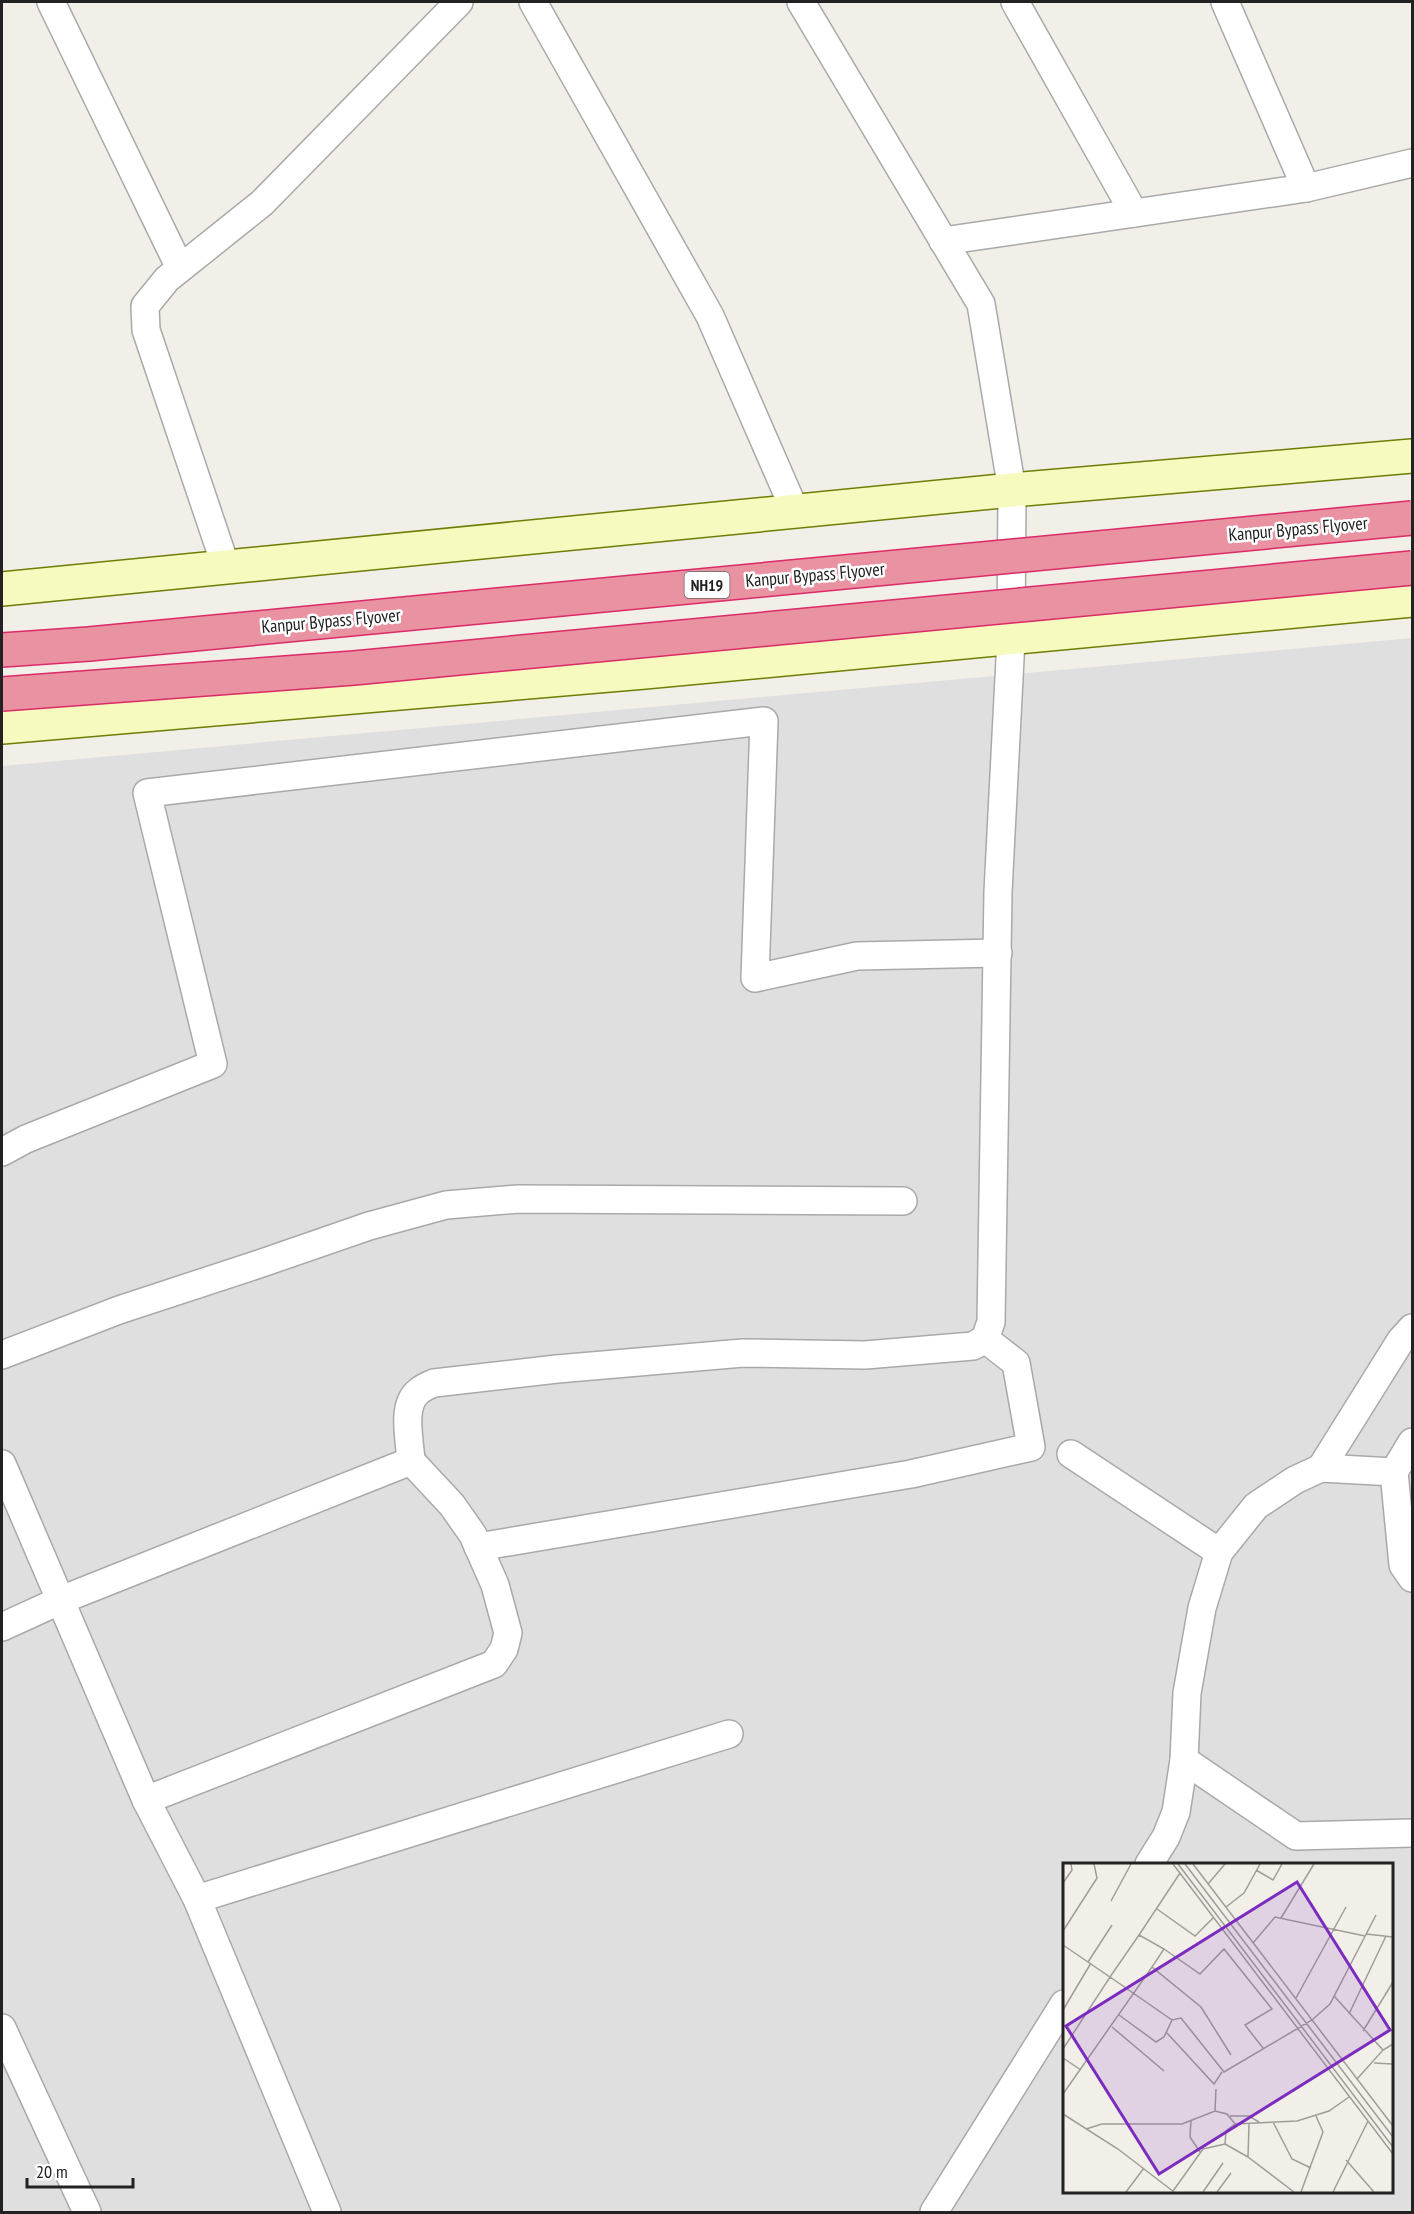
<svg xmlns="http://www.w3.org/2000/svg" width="1414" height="2214" viewBox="0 0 1414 2214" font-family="'PT Sans Narrow',sans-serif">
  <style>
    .residential { fill: #e0dfdf; fill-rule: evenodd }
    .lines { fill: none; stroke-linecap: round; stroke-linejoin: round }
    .street-casing { stroke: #a9a9a9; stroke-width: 30 }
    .secondary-casing { stroke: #707d05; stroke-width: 36 }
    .street { stroke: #fff; stroke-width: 27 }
    .secondary { stroke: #f7fabf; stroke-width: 33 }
    .highway-bridge-casing { stroke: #dc2a67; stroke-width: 36; stroke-linecap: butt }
    .highway-bridge { stroke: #e892a2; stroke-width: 33 }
    .labels { text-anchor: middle; stroke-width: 5; stroke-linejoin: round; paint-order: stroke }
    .shield { fill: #fff; stroke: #646464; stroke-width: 1.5 }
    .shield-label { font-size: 16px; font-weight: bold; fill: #222 }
    .street-label { font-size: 18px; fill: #222; stroke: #fff }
    .inset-road { fill: none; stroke: #9f9d99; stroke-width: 1.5 }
    .view { fill: #7b2cbf; fill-opacity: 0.15; stroke: #7b2cbf; stroke-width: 3 }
    .inset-edge { fill: none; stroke: #222; stroke-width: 3 }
  </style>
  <rect width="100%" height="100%" fill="#f2efe9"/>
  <path class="residential" d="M1412,638V2212H2V766ZM1064,1864H1392V2192H1064Z"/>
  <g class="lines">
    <g class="street-casing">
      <g id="street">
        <path d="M51,2L180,268"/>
        <path d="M533,2L710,316L795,511"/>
        <path d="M1015,2L1134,213"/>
        <path d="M1225,2L1306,188"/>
        <path d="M943,241L1306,188L1412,163"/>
        <path d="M226,567L146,330L145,306L167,279L262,203L459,2"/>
        <path d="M2,1152L26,1139L213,1064L147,793L764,721L755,978L857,956L998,953"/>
        <path d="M2,1355L119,1310L259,1264L369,1226L446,1205L518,1199L903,1201"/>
        <path d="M1071,1454L1219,1552"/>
        <path d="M2,1464L146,1800L197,1899L327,2212"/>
        <path d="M1321,1468L1401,1340L1412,1328"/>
        <path d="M1394,1472L1403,1565L1412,1578"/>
        <path d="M478,1547L911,1474L1031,1447L1016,1363L985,1339"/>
        <path d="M2,1627L61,1600L411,1461C410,1441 401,1406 418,1392C422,1388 429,1385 434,1383L557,1369L743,1353L865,1355L973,1346L985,1339L991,1322L998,892L1011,639L1012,490L981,304L801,2"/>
        <path d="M1184,1760L1296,1836L1412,1833"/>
        <path d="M146,1800L494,1664L504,1649L508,1633L495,1585L473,1535L452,1505L411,1461"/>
        <path d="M1149,1864L1166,1837L1176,1812L1184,1760L1187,1693L1202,1608L1219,1552L1256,1506L1295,1480L1321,1468L1394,1472L1412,1442"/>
        <path d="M197,1899L729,1734"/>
        <path d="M2,2028L87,2212"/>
        <path d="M934,2212L1064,2004"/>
      </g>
    </g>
    <g class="secondary-casing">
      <g id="secondary">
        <path d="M2,589L1012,490L1412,456"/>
        <path d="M2,727C472,689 943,646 1412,600"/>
      </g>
    </g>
    <use href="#street" class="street"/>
    <use href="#secondary" class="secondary"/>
    <g class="highway-bridge-casing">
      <g id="highway-bridge">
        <path d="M2,650L89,644L1412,518"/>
        <path d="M2,694L354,668L1412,568"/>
      </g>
    </g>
    <use href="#highway-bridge" class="highway-bridge"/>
  </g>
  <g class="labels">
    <rect class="shield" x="684.5" y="572" width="45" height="26" rx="4.5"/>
    <g class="shield-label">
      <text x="707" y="591">NH19</text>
    </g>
    <g class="street-label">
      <text transform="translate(1298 529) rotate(-5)" y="6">Kanpur Bypass Flyover</text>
      <text transform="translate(815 575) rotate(-5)" y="6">Kanpur Bypass Flyover</text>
      <text transform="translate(331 621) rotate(-5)" y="6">Kanpur Bypass Flyover</text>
    </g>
  </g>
  <g transform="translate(1063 1863)">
    <rect width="330" height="330" fill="#f2efe9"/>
    <path class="inset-road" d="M110,1L330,291M115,1L330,284M122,1L330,274M130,1L330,263M193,7L210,17L219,1M117,10L76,72L101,86L89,104L138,144L168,192M0,20L9,7L8,1M145,21L162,1M48,38L68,1M163,44L181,30L197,1M94,46L132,73L150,55M218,55L251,1M0,68L34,15L31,1M303,71L330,74M190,80L212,54L302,73M0,82L47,114L76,72M101,86L137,111L161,86L209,146L182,162L200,185M25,99L49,62M271,133L320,187M233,135L283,44M0,147L28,100M286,151L323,73M56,152L93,179L101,174L109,157M49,164L101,208M300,168L330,119M104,170L151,221L159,209M0,186L47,114L109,157L118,155L161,209L249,157L267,141L313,52M0,195L18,207M311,200L330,201M294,216L320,187L330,181M0,231L89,104M152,248L153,226M0,251L55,286L111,329M167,253H186L196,259M128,257L127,274L137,289M210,259L229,296L248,305M172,261L163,268L162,281L185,294M186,261L185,294L231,329M23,266L39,261H119L152,248L164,251L172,261L234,258L266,248L286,234M283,297L311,329M110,328L140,286L162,281M63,329L81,305M140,329L160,300M154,329L168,310M238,329L260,269L253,253M270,329L305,258"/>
    <path class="view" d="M234,19L327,167L96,311L3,163Z"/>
    <rect width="330" height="330" class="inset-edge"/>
  </g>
  <rect width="1414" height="2214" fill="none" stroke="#222222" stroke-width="6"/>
  <path d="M27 2178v9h106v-9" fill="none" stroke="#222222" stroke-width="3"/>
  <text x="36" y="2178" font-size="18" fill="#222222" stroke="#ffffff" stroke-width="4.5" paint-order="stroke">20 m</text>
</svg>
